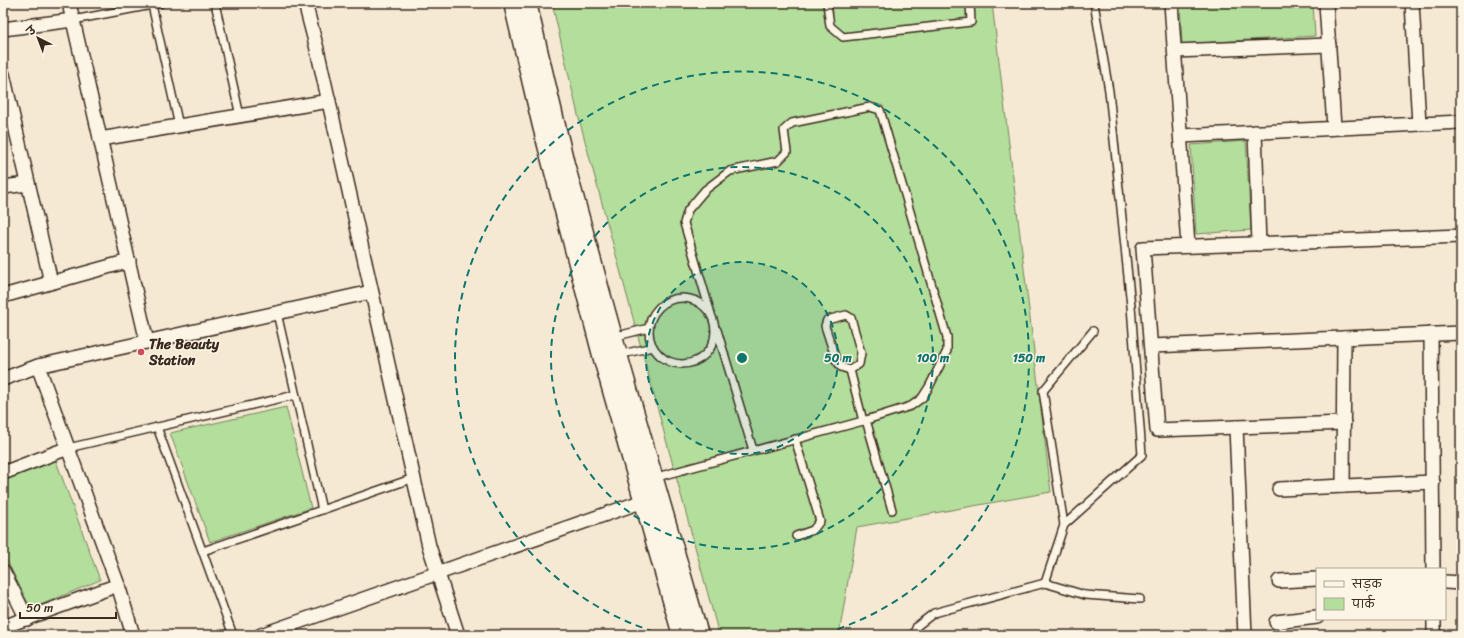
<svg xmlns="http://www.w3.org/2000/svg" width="1464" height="638" viewBox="0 0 1464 638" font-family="Sriracha,'Playpen Sans Deva',sans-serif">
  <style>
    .green { fill: #b3de9c; stroke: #77845d }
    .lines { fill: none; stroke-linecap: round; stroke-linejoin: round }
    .service-casing { stroke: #3b2a1e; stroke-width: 10 }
    .minor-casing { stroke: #3b2a1e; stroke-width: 16 }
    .secondary-casing { stroke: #3b2a1e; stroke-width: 21 }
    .service { stroke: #fcf5e5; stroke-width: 7 }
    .minor { stroke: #fcf5e5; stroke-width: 13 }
    .secondary { stroke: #fcf5e5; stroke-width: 18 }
    .ring { fill: none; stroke: #0f766e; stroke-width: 2; stroke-dasharray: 7 5 }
    .poi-dot { fill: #d1495b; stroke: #fcf5e5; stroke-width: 1.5 }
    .labels { text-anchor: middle; stroke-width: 3; stroke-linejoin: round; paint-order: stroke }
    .poi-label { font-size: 14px; font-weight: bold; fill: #3b2a1e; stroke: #fcf5e5; text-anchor: start }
    .centre { fill: #0f766e; stroke: #fcf5e5; stroke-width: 2 }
    .ring-label { font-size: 12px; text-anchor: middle; font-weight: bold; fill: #0f766e; stroke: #fcf5e5; stroke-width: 3; stroke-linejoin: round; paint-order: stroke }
  </style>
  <rect width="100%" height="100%" fill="#f6e9d4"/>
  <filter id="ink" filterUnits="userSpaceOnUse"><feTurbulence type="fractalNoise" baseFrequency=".025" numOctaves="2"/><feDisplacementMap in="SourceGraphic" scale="8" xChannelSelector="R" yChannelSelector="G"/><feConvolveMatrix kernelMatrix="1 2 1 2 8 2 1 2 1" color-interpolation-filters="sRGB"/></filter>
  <g filter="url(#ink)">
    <g class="green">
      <path d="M552,3H992L1051,492L857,527L839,635H719L578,115Z"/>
      <path d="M1180,3H1313L1315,36L1182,44Z"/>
      <path d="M1246,141L1251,230L1196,234L1191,145Z"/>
      <path d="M286,407L311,508L210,542L170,433Z"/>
      <path d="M56,461L100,580L31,609L3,553V481Z"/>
    </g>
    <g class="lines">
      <g class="service-casing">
        <g id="service">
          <path d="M161,3L152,5L179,126"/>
          <path d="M215,3L240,116"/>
          <path d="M827,3L830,26L843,37L971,22L970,3"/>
          <path d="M73,20L152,5"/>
          <circle cx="682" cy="331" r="33"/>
          <path d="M277,313L322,510"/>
          <path d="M717,330L753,450"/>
          <path d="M613,337L649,328"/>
          <path d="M618,355L653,347"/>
          <path d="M850,370L859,364L861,353L851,318L846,315L827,320L825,326L836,360L841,367L850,370L863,421"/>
          <path d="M866,420L892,510"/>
          <path d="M157,427L233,635"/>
          <path d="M795,439L820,521L813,530L796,536"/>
          <path d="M68,448L295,395"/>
          <path d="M653,478L863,421L911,406L922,398L929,387L947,351V337L880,110L870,107L792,123L784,130L787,152L778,161L730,171L705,190L688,210L684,223L711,314"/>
          <path d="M1064,525L1043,391L1093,331"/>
          <path d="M203,551L414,478"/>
          <path d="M1045,583L1064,525L1142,455L1131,306L1109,91L1094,3"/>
          <path d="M913,635L917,626L934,613L1045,583L1085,595L1140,599"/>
        </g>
      </g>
      <g class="minor-casing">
        <g id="minor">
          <path d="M69,3L147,342"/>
          <path d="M305,3L317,49L429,546L458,635"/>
          <path d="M1171,3L1188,246"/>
          <path d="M1326,3L1334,128"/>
          <path d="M1412,3L1419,124"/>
          <path d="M3,29L73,20"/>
          <path d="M1175,51L1329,45"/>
          <path d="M3,74L51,282"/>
          <path d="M1255,132L1259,244"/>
          <path d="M1181,136L1461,122"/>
          <path d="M100,139L329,101"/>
          <path d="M3,187L28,184"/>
          <path d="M3,296L129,261"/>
          <path d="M1431,334L1433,569"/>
          <path d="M1151,346L1461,333"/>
          <path d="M38,366L118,585L133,635"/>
          <path d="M3,379L38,366L371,292"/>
          <path d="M1344,423L1157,430L1143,248L1461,236"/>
          <path d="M1236,427L1245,635"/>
          <path d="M3,473L68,448"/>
          <path d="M1343,486L1344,338"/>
          <path d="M1279,489L1433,482"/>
          <path d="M3,571L27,619"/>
          <path d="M1279,581L1317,579"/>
          <path d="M1445,582L1461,583"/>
          <path d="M1434,619V635"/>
          <path d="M1276,622L1317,617"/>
          <path d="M3,627L118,585"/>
          <path d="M261,635L652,498"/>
        </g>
      </g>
      <g class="secondary-casing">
        <g id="secondary">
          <path d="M513,3L542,126L603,359L682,635"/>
          <path d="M527,3L565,164L618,355L699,635"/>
        </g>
      </g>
      <use href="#service" class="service"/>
      <use href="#minor" class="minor"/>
      <use href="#secondary" class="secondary"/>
    </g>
  </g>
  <circle cx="742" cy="358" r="96" fill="#0f766e" fill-opacity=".12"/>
  <g class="ring">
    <circle cx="742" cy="358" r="96"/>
    <circle cx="742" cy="358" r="191"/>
    <path d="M665 635A287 287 0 1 1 819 635"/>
  </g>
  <circle class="poi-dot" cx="141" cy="352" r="4"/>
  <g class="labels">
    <g class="poi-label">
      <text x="149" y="349">The Beauty<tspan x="149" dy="16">Station</tspan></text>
    </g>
  </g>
  <circle cx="742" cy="358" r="6" class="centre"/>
  <g class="ring-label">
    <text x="838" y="362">50 m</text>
    <text x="933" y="362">100 m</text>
    <text x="1029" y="362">150 m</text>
  </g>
  <rect width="1464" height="638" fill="none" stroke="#fcf5e5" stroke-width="16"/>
  <rect x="8" y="8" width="1448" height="622" fill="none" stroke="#3b2a1e" stroke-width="1.5" filter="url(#ink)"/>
  <rect x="1316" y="568" width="130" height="52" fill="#fcf5e5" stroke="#afa495"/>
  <rect x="1324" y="581" width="20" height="6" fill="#fcf5e5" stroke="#afa495"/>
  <text x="1352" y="588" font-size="12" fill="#3b2a1e">सड़क</text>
  <rect x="1324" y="598" width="20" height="12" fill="#b3de9c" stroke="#afa495"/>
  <text x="1352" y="608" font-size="12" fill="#3b2a1e">पार्क</text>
  <g transform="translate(38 38) rotate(318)" stroke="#fcf5e5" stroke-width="3" paint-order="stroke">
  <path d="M0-3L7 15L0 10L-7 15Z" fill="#3b2a1e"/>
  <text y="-6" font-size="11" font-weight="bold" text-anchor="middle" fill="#3b2a1e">उ</text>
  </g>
  <path d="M20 612v6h96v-6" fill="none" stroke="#3b2a1e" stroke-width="2"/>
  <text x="26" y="612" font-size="12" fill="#3b2a1e" stroke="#fcf5e5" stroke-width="3" paint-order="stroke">50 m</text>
</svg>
